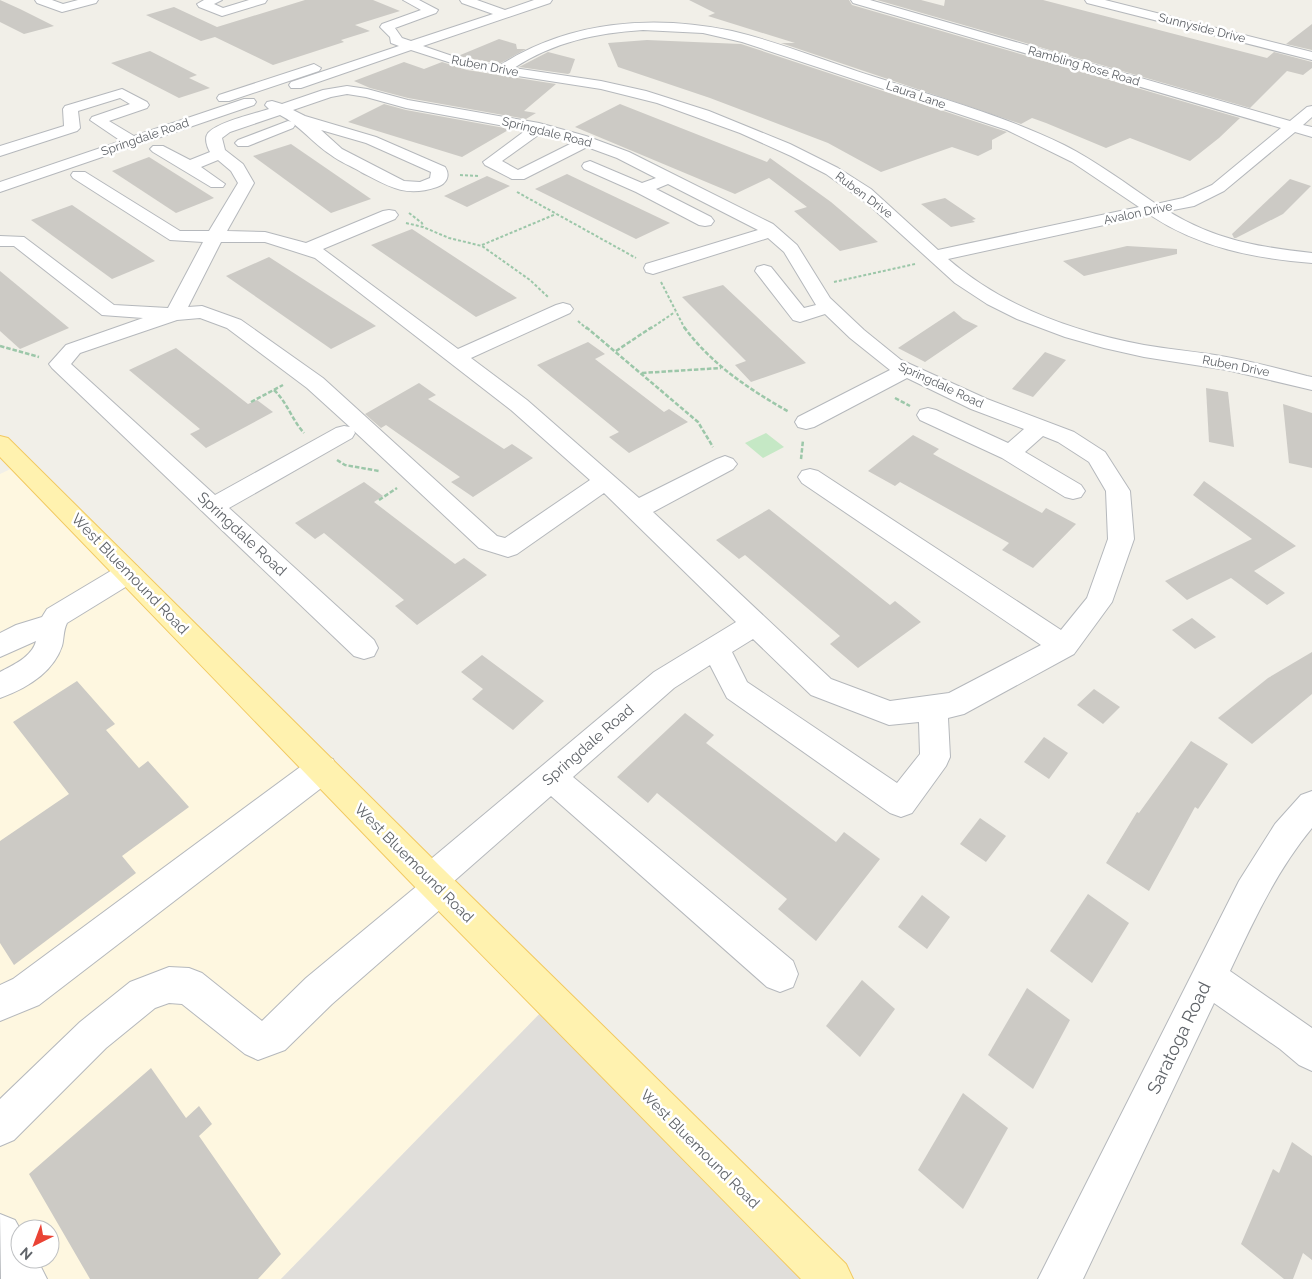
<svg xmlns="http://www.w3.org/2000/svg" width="1312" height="1279" viewBox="0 0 1312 1279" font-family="Raleway,sans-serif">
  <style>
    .commercial { fill: #fef7e0; fill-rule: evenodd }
    .industrial { fill: #e0deda }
    .green { fill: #c5e8c5 }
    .building { fill: #cccac5 }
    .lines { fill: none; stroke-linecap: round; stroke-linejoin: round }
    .minor-casing { stroke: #b5b8bc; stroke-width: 2 }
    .major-casing { stroke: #f2c960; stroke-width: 2 }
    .path-far1 { stroke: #9cc7a9; stroke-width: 2; stroke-dasharray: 3 2; stroke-linecap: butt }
    .path { stroke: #9cc7a9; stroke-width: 2.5; stroke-dasharray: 4.5 2; stroke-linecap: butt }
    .minor { fill: #fff; fill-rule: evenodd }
    .major { fill: #fff2af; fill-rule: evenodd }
    .labels { text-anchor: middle; stroke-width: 5; stroke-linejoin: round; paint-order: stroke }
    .far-street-label { font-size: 12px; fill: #5f6368; stroke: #fff }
    .street-label { font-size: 15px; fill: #5f6368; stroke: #fff }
    .near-street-label { font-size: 18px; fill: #5f6368; stroke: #fff }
  </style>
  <rect width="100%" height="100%" fill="#f1efe8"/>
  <path class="commercial" d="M21,464L552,1001L281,1279H0V474ZM20,1229H50V1259H20Z"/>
  <path class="industrial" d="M552,1001L831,1279H281Z"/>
  <path class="green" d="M766,433L784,447L763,458L745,443Z"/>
  <g class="building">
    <path d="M0,0L20,9L54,26L24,34L0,22Z"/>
    <path d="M305,0H373L400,11L355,25L370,31L341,40L344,42L273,65L215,37L201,41L146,15L174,7L217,27Z"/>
    <path d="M689,0H849L852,5L1240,118L1219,138L1190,161L1130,138L1106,148L1046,123L1032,118L1021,124L781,43H795L708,16L715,13Z"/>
    <path d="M877,0H921L944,6L945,0H1043L1267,58L1274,52L1312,62V68L1303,75L1287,71L1250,108Z"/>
    <path d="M1312,24V50L1286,44Z"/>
    <path d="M499,39L516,44L517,49H526L499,64L458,56Z"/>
    <path d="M647,40L741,44L1007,132L992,140V149L978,156L952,147L881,172L828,143L710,98L618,67L608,43Z"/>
    <path d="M150,51L197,75L189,78L210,88L179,98L111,63Z"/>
    <path d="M548,52L575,59L570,73L568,74L519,67Z"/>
    <path d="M404,62L424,69L442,62L467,70L556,84L524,111L536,113L526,119L408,98L370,88L354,81Z"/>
    <path d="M384,104L406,110L510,129L462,157L348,122Z"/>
    <path d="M620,104L767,162L770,158L831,202L878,242L840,251L794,211L807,207L769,178L735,194L575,127Z"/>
    <path d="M291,144L371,199L331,213L253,156Z"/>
    <path d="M149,157L214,198L176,213L112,171Z"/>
    <path d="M567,174L670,223L636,239L535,189Z"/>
    <path d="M487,176L510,186L467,207L444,196Z"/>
    <path d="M1290,179L1311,186L1283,214L1236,238H1234L1232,234Z"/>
    <path d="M945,198L976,219L972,220L975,222L951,227L921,204Z"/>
    <path d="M72,205L155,261L112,279L31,220Z"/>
    <path d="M412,229L517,298L476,317L371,245Z"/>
    <path d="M1127,246L1177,249V254L1084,276L1063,261Z"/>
    <path d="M269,257L376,326L331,349L226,276Z"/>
    <path d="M0,271L69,328L20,349L0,331Z"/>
    <path d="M723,285L806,363L751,382L735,365L746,361L682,297Z"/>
    <path d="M954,311L963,319L978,326L925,362L898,348Z"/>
    <path d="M588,342L605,354L595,359L664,412L669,409L688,422L629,453L609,437L619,432L537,365Z"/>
    <path d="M176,348L248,404L257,400L273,412L206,448L190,434L200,429L129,370Z"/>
    <path d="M1045,352L1066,360L1033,397L1012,389Z"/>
    <path d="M419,383L436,395L428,399L504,449L512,444L533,458L473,497L451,482L460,477L386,425L381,428L365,414Z"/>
    <path d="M1206,388L1228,392L1234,447L1209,442Z"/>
    <path d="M1283,404L1312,413V468L1289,463Z"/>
    <path d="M913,435L939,449L933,454L1042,513L1046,508L1076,524L1033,568L1002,550L1009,543L900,482L895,486L868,471Z"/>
    <path d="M1204,481L1296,546L1254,571L1285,593L1267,605L1231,578L1187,600L1165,581L1252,539L1193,495Z"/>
    <path d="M364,482L383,496L374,502L455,564L464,558L487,575L417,625L395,606L404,600L324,533L315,539L295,523Z"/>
    <path d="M769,509L890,605L895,601L921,622L858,668L830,644L840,636L745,555L739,559L716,540Z"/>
    <path d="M1192,618L1216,637L1195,649L1172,630Z"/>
    <path d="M1312,652V694L1252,744L1218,718L1268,678Z"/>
    <path d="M482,655L544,701L513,730L472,699L483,689L461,672Z"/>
    <path d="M77,681L115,724L106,730L139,768L148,761L189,807L122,856L136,873L14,965L0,943V841L69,794L13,722Z"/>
    <path d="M1094,689L1120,707L1103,724L1077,705Z"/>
    <path d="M685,713L714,735L706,743L836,842L844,832L880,859L816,941L778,909L787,899L657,793L648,803L617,777Z"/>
    <path d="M1044,737L1068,753L1049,779L1024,762Z"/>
    <path d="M1191,741L1228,764L1198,809L1195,807L1149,891L1106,863L1137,812L1139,813Z"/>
    <path d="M980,818L1006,836L986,862L960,844Z"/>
    <path d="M1088,894L1129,923L1092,983L1050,951Z"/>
    <path d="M922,895L950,917L927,949L898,927Z"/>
    <path d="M862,980L895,1009L860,1057L826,1026Z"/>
    <path d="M1027,988L1070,1020L1033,1089L988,1055Z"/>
    <path d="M151,1068L186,1118L199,1106L212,1124L199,1136L281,1254L258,1279H90L29,1174Z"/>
    <path d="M963,1093L1008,1128L963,1209L918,1170Z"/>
    <path d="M1292,1142L1312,1156V1260L1303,1253L1293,1279H1284L1241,1244L1273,1169L1279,1173Z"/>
  </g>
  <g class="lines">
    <g class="minor-casing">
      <g id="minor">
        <path d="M35,0H52L63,4L78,0H98L96,3L62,12L37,3Z"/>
        <path d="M204,0H222L214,4L223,8L249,0H267L265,3L222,16L199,7L197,4Z"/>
        <path d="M403,0H419L438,10L436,13L395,28L402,38L411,41L493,14L462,3L460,0H477L505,10L534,0H552L550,3L423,46L461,59L499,66C568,21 652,14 732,31C779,42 825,61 872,76C936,97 1003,115 1064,145C1096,161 1125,183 1156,204L1183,198L1212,185L1281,128L853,3L851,0H870L1290,121L1307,107L1312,106V117L1303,125L1312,127V137L1295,132L1224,191L1194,206L1168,211C1215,240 1258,247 1312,253V263C1253,258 1200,248 1150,215L948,259C1002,306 1074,332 1144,345C1167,349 1191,351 1215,355C1246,360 1277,368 1307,376L1312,377V390L1227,370L1144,357L1104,348L1065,337L1017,319L987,304L955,283L869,205L826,174L791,156L740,133L657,103L601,89L467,68L411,50L301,88H291L289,85L291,82L399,46L391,43L390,37L380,27L382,24L421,10ZM643,30L703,33L742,42L1007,130L1072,162L1139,207L938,250L871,189L838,168L790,144L709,111L646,91L601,81L514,68C554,42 596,33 643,30Z"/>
        <path d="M1085,0H1105L1312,52V60L1087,3Z"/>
        <path d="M314,64L321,68L319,71L229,101H219L217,98L219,95Z"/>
        <path d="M347,86L367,89L408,100L539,123L586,136L629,152L773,224L797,245L830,298L864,330L901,360L987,399L1074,432L1105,452L1130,491L1134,539L1112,602L1074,654L964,714L948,718L950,757L946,766L912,813L901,817L890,813L727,698L710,665L674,688L573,777L793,961L798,974L793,987L780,992L767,987L551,796L453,882L456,889L451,900L332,1004L285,1050L258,1060L245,1054L182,1004L169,1003L155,1008L106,1048L14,1140L0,1146V1099L80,1022L130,982L169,967L189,968L202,973L262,1021L306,978L417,886L414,880L419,869L654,672L736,622L604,493L517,554L508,557L479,548L354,431L355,433L352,438L229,508L374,640L378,648L374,656L364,659L354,656L52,368L49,364L66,345L143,318L102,315L14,246H0V236L24,237L114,305L168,308L203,242L170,240L73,178L71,175L73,172H85L180,231H209L238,183L231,171L218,160L201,167L225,184L223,187H211L153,152L150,149L153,146H163L190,160L210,152C207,147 204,138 208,133C218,122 253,114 269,109L265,105L267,102L272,101L282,104L323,90ZM347,94L366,97L406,108L526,130L483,162L485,165L512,179H524L587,147L617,158L656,178L642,183L590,161L584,163L582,166L584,169L636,192L699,225L705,226L711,225L714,221L711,217L656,189L668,184L758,230L646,264L644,268L646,272L653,274L768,238L784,252L816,305L804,308L771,267L764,265L757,267L755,271L793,320L800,322L825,314L850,338L890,370L798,417L795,422L798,427L806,429L814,427L907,378L971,409L1024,429L1008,443L936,410L928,408L920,410L917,415L920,420L1002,458L1065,497L1073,499L1081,497L1085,491L1081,485L1025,452L1043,436L1058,442L1089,462L1106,491L1108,539L1087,598L1061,630L818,471L810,469L802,471L798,477L802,483L1041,645L949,693L890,701L831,679L653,512L733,469L737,464L733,459L725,456L717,459L639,498L527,400L471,358L570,313L573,309L570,305L563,303L556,305L458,349L323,249L395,219L398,215L395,211L389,210L383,211L306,243L265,232L227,231L254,183L243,164L225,150L222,138L230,132L280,115C300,125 312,143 331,155C340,162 351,166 361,172C388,186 405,198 437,187C446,184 451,176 445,167L376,137L305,116L293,110L331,97ZM321,130L366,143L431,172L430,178L420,182L404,181L342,149ZM541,133L574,142L518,170L502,161ZM221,242H265L315,258L511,410L590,480L505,538L497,536L323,378L241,320L202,306L188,307ZM200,318L227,328L307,388L350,427L344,426L336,428L215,495L71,364L80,353L177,320ZM753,639L811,695L889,725L919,722L920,754L897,783L747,682L732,652Z"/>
        <path d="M122,89L147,102L149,105L147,108L109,121L134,136L244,99H254L256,102L254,105L0,192V182L121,141L90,120L92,117L130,104L120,98L78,111L80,128L77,131L0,156V146L64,126L63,109L65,106Z"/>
        <path d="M288,121L293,122L295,125L293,128L248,146H238L235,143L238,140Z"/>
        <path d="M128,563L137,566L141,573L137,580L67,623C63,631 64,639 62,646C53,673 25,689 0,698V672C13,665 32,657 36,641L0,657V633L16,625L42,617L47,609L119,566Z"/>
        <path d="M322,756L333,759L337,769L333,779L39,1005L0,1021V985L13,979L311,759Z"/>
        <path d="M1312,791V828C1277,870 1253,922 1230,971L1312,1028V1071L1299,1065L1280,1049L1214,1003L1083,1279H1038L1239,881L1275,824L1301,795Z"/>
        <path d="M0,1214L15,1220L20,1229V1259H37L47,1279H1Z"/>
      </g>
    </g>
    <g class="major-casing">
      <path id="major" d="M0,436L8,438L443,869L846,1264L853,1279H801L419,891L0,457Z"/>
    </g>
    <g class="path-far1">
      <path d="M460,175L479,176"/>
      <path d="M517,192L636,258"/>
      <path d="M409,213L422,223L423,227"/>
      <path d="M406,223L423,227L449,238L482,246L530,280L548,297"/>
      <path d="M482,245L556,214"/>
      <path d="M661,282L685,329"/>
      <path d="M834,282L915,264"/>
      <path d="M578,321L587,329"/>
      <path d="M650,329L675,312"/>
    </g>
    <g class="path">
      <path d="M586,327L698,422L713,447"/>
      <path d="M684,327C712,365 749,389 789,412"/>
      <path d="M0,346L39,357"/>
      <path d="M616,351L652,327"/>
      <path d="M642,373L721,368"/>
      <path d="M274,390C287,402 292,420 304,433"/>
      <path d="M895,398L910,406"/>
      <path d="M251,402L283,385"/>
      <path d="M801,459L803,440"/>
      <path d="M337,460L345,465L379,471"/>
      <path d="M379,500L397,488"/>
    </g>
    <use href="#minor" class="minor"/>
    <use href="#major" class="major"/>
  </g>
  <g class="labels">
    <g class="far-street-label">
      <text transform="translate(1202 28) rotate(14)" y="4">Sunnyside Drive</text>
      <text transform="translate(485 66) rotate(11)" y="4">Ruben Drive</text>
      <text transform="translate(1084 66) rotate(16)" y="4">Rambling Rose Road</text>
      <text transform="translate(916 95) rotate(19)" y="4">Laura Lane</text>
      <text transform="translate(547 132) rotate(14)" y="4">Springdale Road</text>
      <text transform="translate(145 137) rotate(-19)" y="4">Springdale Road</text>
      <text transform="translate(864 195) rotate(37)" y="4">Ruben Drive</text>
      <text transform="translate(1138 213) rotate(-12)" y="4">Avalon Drive</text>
      <text transform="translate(1236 366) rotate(11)" y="4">Ruben Drive</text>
      <text transform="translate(941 385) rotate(25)" y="4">Springdale Road</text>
    </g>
    <g class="street-label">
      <text transform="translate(242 534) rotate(43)" y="5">Springdale Road</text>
      <text transform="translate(130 574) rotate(46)" y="5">West Bluemound Road</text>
      <text transform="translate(588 745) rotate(-41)" y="5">Springdale Road</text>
      <text transform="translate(414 863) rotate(45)" y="5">West Bluemound Road</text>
      <text transform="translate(700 1149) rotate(45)" y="5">West Bluemound Road</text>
    </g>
    <g class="near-street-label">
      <text transform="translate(1179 1038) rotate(-64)" y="6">Saratoga Road</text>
    </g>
  </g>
  <g transform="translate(35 1244) rotate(222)"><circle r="24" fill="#ffffff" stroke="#bfc1c3"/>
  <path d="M0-4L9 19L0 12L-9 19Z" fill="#ea4335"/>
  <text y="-8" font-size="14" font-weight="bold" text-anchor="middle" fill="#5f6368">N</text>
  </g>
</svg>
